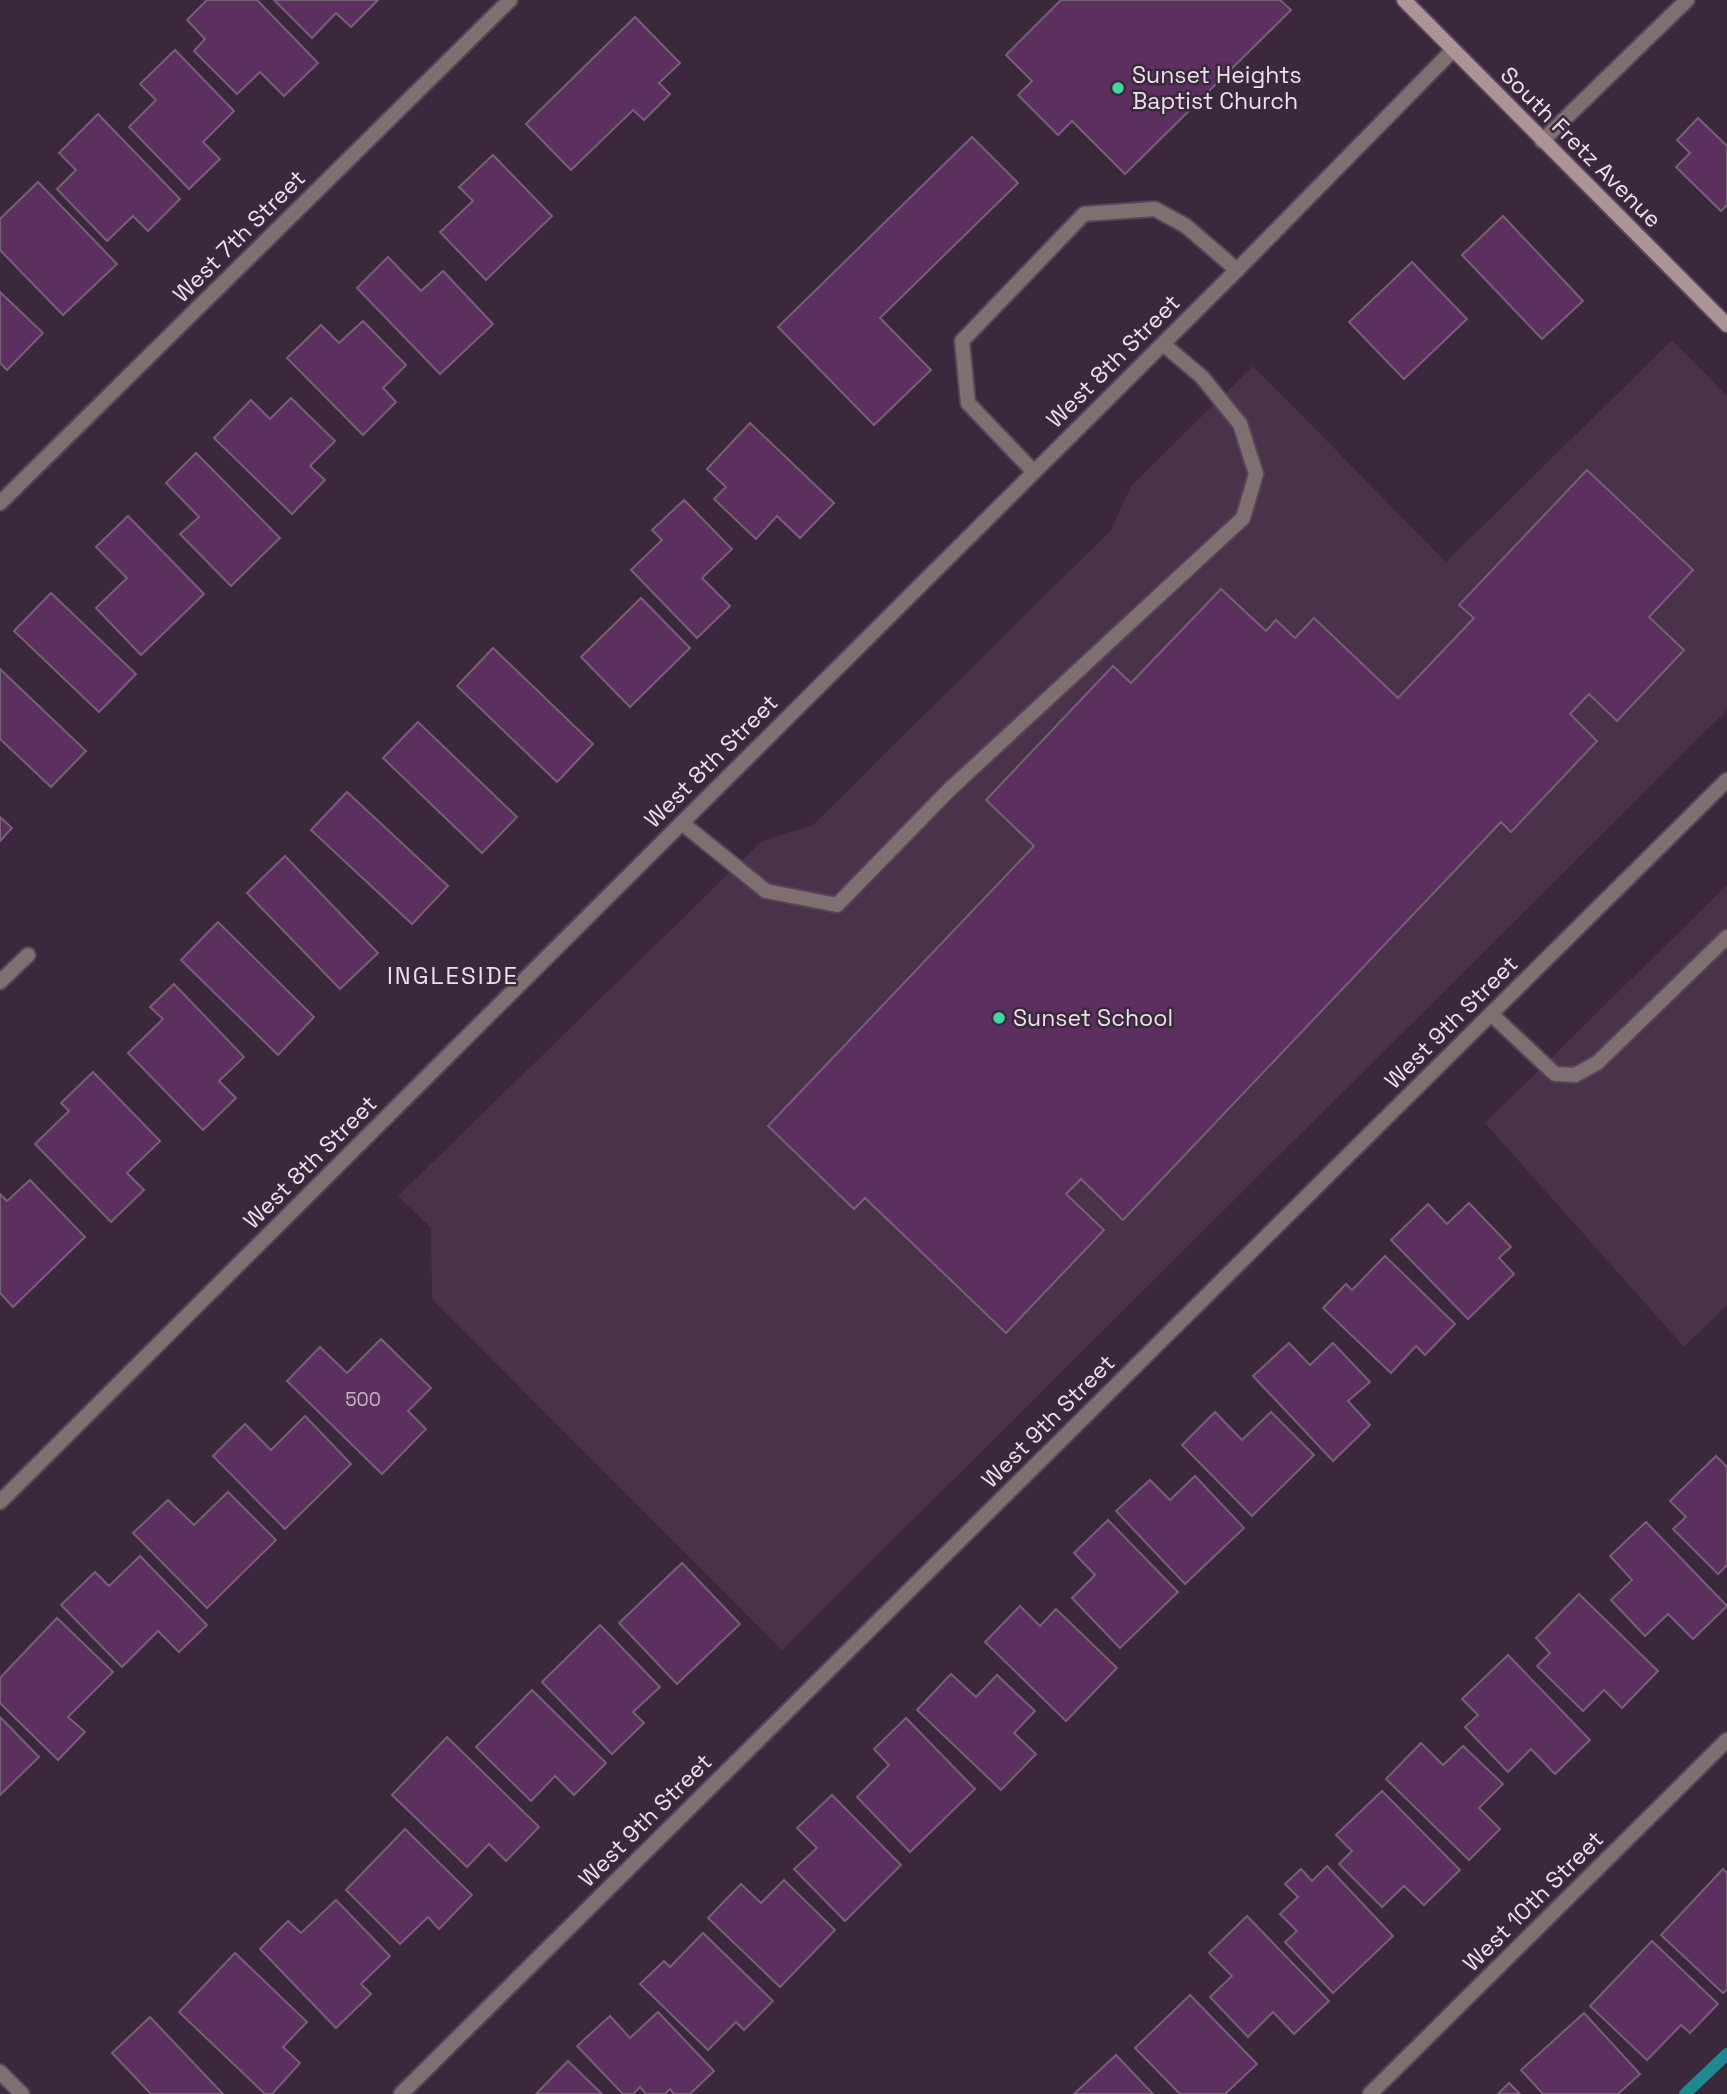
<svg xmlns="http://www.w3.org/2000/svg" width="1727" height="2094" viewBox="0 0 1727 2094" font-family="'Space Grotesk',sans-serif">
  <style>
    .built { fill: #4a324b }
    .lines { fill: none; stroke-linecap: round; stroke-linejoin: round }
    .stream { stroke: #1e8a8f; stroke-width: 12 }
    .building { fill: #5b305e; stroke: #766077; stroke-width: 2 }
    .lane-casing { stroke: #574558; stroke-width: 18 }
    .street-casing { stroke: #574558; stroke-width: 18 }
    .secondary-casing { stroke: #574558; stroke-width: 18 }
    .lane { stroke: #7f6f71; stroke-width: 14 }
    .street { stroke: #7f6f71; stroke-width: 14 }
    .secondary { stroke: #ab9396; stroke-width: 14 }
    .poi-dot { fill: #44d49f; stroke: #3b283c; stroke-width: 2.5 }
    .labels { text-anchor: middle; stroke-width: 5; stroke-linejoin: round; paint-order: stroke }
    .number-label { font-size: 19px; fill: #c8b4c8 }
    .poi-label { font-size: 23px; fill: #ece0ec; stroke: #3b283c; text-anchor: start }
    .street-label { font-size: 23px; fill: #ece0ec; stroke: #3b283c }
    .neighbourhood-label { font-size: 24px; letter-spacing: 2px; fill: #ece0ec; stroke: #3b283c }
  </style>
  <rect width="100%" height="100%" fill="#3b283c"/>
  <g class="built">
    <path d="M1672,340L1727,396V710L782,1650L432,1299L431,1228L398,1196L762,841L813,825L1111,530L1131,486L1253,366L1446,562Z"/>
    <path d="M1727,885V1305L1684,1347L1485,1123Z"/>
  </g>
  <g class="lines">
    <path class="stream" d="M1685,2094L1727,2054"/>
  </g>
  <g class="building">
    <path d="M207,0H257L318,63L284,96L260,72L237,94L194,51L205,39L187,20Z"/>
    <path d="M274,0H378L351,27L336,13L312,38Z"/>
    <path d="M1061,0H1280L1291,10L1125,174L1072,121L1058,135L1018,95L1032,81L1006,55Z"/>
    <path d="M635,17L680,63L659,83L670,94L644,120L633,110L571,170L526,124Z"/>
    <path d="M175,50L234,111L203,142L220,159L189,189L129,127L156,100L140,84Z"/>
    <path d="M98,114L180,199L148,231L133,216L107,241L57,189L76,170L59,153Z"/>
    <path d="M1698,118L1727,146V205L1721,211L1676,167L1690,153L1677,140Z"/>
    <path d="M972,137L1018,183L880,318L931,370L874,425L778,327Z"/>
    <path d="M493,155L552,216L486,280L440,232L473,201L459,187Z"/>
    <path d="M38,182L117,264L63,315L0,250V219Z"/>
    <path d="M1503,216L1583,301L1542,339L1462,255Z"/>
    <path d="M388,257L421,291L443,271L493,324L440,374L357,288Z"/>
    <path d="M1412,262L1467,319L1404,379L1349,322Z"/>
    <path d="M0,292L43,333L7,370L0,363Z"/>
    <path d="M363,321L406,365L383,388L396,402L363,435L287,358L321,325L339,343Z"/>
    <path d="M291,398L335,441L310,466L325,480L292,514L214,438L251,400L270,419Z"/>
    <path d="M750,423L834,503L800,538L777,516L756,539L714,499L726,487L707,469Z"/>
    <path d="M196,453L280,538L231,586L180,534L199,517L166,483Z"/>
    <path d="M1587,470L1693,570L1649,617L1684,650L1617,721L1589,694L1570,714L1597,741L1511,832L1501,822L1123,1220L1081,1179L1066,1194L1104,1230L1006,1333L865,1198L854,1209L768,1126L1034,846L986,800L1113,666L1131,683L1221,589L1266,631L1276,620L1295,638L1314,618L1398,698L1474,618L1459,605Z"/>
    <path d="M684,500L732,549L702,578L730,606L697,638L631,570L662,540L652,530Z"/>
    <path d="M128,516L204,594L141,655L96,608L127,578L96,547Z"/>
    <path d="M51,593L136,674L99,712L14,631Z"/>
    <path d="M641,598L690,648L630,707L581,657Z"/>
    <path d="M493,648L593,744L557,782L457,686Z"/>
    <path d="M0,669L86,751L51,787L0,739Z"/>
    <path d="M418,722L517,817L482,853L383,758Z"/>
    <path d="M347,792L448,886L412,924L311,830Z"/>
    <path d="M0,817L12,828L0,841Z"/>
    <path d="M285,856L378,953L340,989L247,893Z"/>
    <path d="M218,922L314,1017L278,1055L181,960Z"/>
    <path d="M174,984L244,1057L219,1081L236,1098L203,1130L128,1053L163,1019L150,1007Z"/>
    <path d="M93,1072L160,1141L127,1173L144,1190L111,1222L35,1144L69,1111L61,1103Z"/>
    <path d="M30,1180L85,1237L13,1307L0,1293V1194L7,1201Z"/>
    <path d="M1469,1203L1511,1247L1499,1258L1514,1274L1468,1319L1391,1240L1428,1204L1447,1224Z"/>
    <path d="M1385,1256L1455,1324L1425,1355L1416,1346L1391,1373L1323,1308L1346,1284L1352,1290Z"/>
    <path d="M381,1339L431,1388L408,1411L426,1429L382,1474L287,1381L320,1347L347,1373Z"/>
    <path d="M1289,1343L1310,1365L1333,1343L1370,1382L1348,1401L1370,1425L1333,1461L1253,1376Z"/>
    <path d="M1215,1412L1242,1440L1271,1412L1314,1455L1252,1516L1182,1445Z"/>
    <path d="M305,1416L351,1464L285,1529L213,1456L245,1424L271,1450Z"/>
    <path d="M1716,1456L1727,1467V1565L1718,1574L1673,1529L1686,1517L1670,1501Z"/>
    <path d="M1195,1476L1244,1528L1185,1584L1116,1511L1150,1480L1170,1500Z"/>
    <path d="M228,1492L276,1540L207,1608L133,1533L168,1500L194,1525Z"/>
    <path d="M1108,1520L1178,1592L1120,1648L1072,1598L1095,1575L1074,1553Z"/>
    <path d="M1646,1522L1727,1606L1693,1639L1668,1614L1645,1636L1611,1600L1632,1580L1610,1556Z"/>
    <path d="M140,1556L207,1625L179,1652L158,1631L122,1667L61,1605L95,1572L109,1586Z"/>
    <path d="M682,1563L740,1624L677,1684L619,1623Z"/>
    <path d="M1579,1594L1658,1671L1622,1708L1604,1690L1583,1711L1537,1666L1550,1653L1536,1638Z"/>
    <path d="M1020,1606L1040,1626L1056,1609L1117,1668L1066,1721L985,1642Z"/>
    <path d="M57,1618L113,1672L68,1717L85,1732L58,1760L0,1703V1678Z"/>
    <path d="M600,1625L660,1687L633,1712L644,1723L612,1754L542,1682Z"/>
    <path d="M1508,1655L1590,1740L1555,1774L1531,1749L1508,1772L1465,1727L1478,1715L1462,1699Z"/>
    <path d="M951,1674L976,1697L997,1675L1035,1711L1014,1733L1036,1754L1001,1790L917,1710Z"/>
    <path d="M532,1690L606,1763L574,1795L555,1776L531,1801L476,1747Z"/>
    <path d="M0,1717L39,1757L0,1795Z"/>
    <path d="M906,1718L975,1789L910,1852L857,1797L889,1765L874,1749Z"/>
    <path d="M447,1737L539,1827L506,1861L489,1844L467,1867L392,1795Z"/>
    <path d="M1421,1743L1443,1765L1463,1746L1503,1784L1479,1808L1500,1829L1469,1860L1386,1779Z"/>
    <path d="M1382,1791L1460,1870L1424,1905L1404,1886L1382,1907L1339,1864L1352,1851L1336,1835Z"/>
    <path d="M832,1795L901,1865L845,1921L794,1869L817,1848L797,1828Z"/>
    <path d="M405,1829L472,1895L439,1929L428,1917L400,1944L346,1890Z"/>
    <path d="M1327,1866L1393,1936L1333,1993L1285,1942L1297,1931L1280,1914L1298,1897L1285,1884L1301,1869L1312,1881Z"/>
    <path d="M1723,1869L1727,1873V1989L1723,1993L1661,1935Z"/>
    <path d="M784,1880L835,1930L780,1987L708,1918L741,1884L761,1903Z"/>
    <path d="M336,1900L390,1956L361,1984L371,1994L336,2028L260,1949L288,1921L301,1933Z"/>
    <path d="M1247,1916L1329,2001L1294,2034L1273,2012L1248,2037L1210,1997L1232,1976L1209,1953Z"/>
    <path d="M703,1933L773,2001L744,2030L736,2022L708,2050L640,1984L664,1961L670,1967Z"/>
    <path d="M1652,1941L1718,2004L1690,2033L1681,2025L1647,2060L1590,2006Z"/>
    <path d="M235,1953L307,2022L283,2047L300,2063L272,2094H265L179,2012Z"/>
    <path d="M1190,1995L1257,2064L1225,2094H1180L1135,2048Z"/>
    <path d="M658,2012L714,2071L690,2094H674L670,2089L665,2094H646L640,2087L633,2094H623L577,2046L610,2016L630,2038Z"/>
    <path d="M1584,2013L1640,2074L1618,2094H1543L1521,2070Z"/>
    <path d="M150,2017L223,2094H151L112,2053Z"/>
    <path d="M1116,2055L1153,2094H1074Z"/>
    <path d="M568,2061L602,2094H536Z"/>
    <path d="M1509,2083L1520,2094H1498Z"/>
  </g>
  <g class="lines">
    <g class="lane-casing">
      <g id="lane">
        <path d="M1034,472L968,403L962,341L1084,214L1155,209L1186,226L1237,270"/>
        <path d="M682,823L766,891L837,905L949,790L1243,518L1256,474L1240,424L1202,377L1163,344"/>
        <path d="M0,982L28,955"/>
        <path d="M1491,1014L1555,1074L1575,1075L1597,1063L1727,937"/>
      </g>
    </g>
    <g class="street-casing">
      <g id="street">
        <path d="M1542,141L1687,0"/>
        <path d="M0,503L510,0"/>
        <path d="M0,1502L1237,270L1453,50"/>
        <path d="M0,2072L22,2094"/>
        <path d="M401,2094L1727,780"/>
        <path d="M1370,2094L1727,1740"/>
      </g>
    </g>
    <g class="secondary-casing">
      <path id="secondary" d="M1404,0L1727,325"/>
    </g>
    <use href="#lane" class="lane"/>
    <use href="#street" class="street"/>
    <use href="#secondary" class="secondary"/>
  </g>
  <g class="poi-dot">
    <circle cx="1118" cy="88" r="7"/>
    <circle cx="999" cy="1018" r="7"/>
  </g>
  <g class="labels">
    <g class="number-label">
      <text x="363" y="1406">500</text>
    </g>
    <g class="poi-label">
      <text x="1132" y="83">Sunset Heights<tspan x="1132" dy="26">Baptist Church</tspan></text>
      <text x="1013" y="1026">Sunset School</text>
    </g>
    <g class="street-label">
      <text transform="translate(1581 147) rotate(45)" y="8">South Fretz Avenue</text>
      <text transform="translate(239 236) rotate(-45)" y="8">West 7th Street</text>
      <text transform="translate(1113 361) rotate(-45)" y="8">West 8th Street</text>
      <text transform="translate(711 761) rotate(-45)" y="8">West 8th Street</text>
      <text transform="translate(1451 1022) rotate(-45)" y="8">West 9th Street</text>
      <text transform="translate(310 1162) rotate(-45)" y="8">West 8th Street</text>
      <text transform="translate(1048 1421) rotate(-45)" y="8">West 9th Street</text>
      <text transform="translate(645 1820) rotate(-45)" y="8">West 9th Street</text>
      <text transform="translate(1533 1901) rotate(-45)" y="8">West 10th Street</text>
    </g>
    <g class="neighbourhood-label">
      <text x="453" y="984">INGLESIDE</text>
    </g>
  </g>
</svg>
